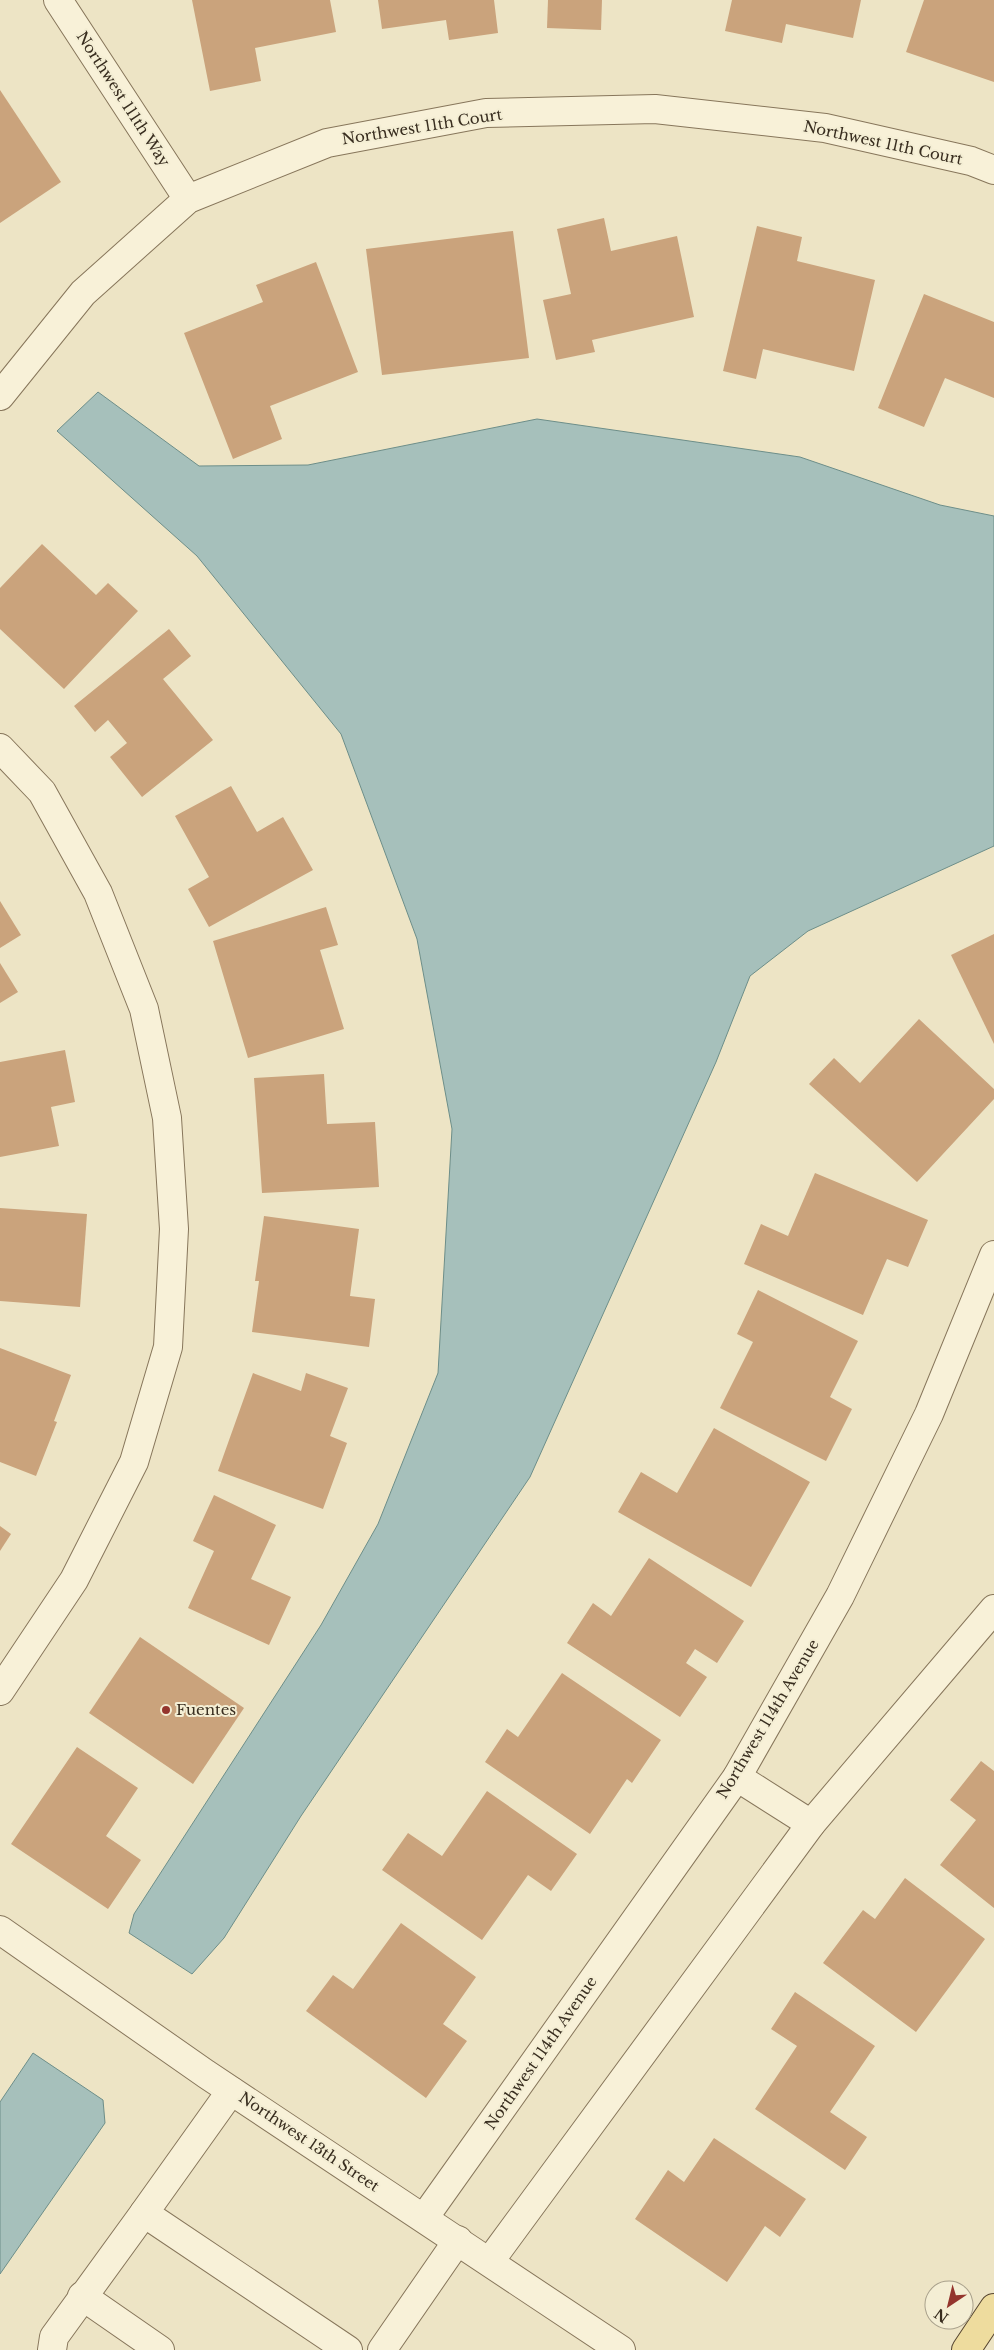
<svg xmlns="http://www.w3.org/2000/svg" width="994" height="2350" viewBox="0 0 994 2350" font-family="'Libre Baskerville',serif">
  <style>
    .water { fill: #a6c0bb; stroke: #6d8e89 }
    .building { fill: #caa37c }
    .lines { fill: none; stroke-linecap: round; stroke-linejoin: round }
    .minor-casing { stroke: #87765b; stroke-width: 30 }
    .major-casing { stroke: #55442f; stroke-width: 30 }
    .minor { stroke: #f8f1d8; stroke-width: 28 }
    .major { stroke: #eedc9e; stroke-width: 28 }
    .poi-dot { fill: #94352d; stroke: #f4eed4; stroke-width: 2 }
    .labels { text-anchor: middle; stroke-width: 4; stroke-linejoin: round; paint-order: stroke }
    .street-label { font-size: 15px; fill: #382d1f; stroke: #f4eed4 }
    .poi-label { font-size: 15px; fill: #382d1f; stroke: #f4eed4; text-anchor: start }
  </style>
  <rect width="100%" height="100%" fill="#ede4c5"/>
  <g class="water">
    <path d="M98,392L199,466L308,465L537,419L800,457L940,505L994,516V846L808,931L750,976L716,1062L530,1477L301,1816L224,1938L192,1974L129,1933L134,1914L321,1625L378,1524L438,1373L452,1129L417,939L341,734L197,556L57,431Z"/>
    <path d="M33,2053L103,2100L105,2123L0,2274V2102Z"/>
  </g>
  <g class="building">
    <path d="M192,0H330L336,32L255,48L261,81L210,91Z"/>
    <path d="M378,0H494L498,33L449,40L446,20L382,29Z"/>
    <path d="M548,0H602L601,30L547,28Z"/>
    <path d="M732,0H861L853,38L786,24L782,43L725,31Z"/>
    <path d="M924,0H994V82L906,52Z"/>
    <path d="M0,90L61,182L0,223Z"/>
    <path d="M604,218L611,251L677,236L694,317L592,340L595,352L556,360L543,300L571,294L557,229Z"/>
    <path d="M757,226L802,237L797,261L875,280L854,371L763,349L756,379L723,371Z"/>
    <path d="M513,231L529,358L382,375L366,249Z"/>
    <path d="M316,262L358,372L270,406L282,439L233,459L184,333L263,302L256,285Z"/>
    <path d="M924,294L994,322V398L945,378L924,427L878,408Z"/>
    <path d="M42,544L96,595L108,583L138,611L64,689L0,629V588Z"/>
    <path d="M169,629L191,656L163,679L213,740L142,797L110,757L127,743L108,720L95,732L74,706Z"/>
    <path d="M231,786L257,832L283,817L313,870L209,927L188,889L209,877L175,816Z"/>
    <path d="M0,901L21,935L0,948Z"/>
    <path d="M326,907L338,945L320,950L344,1029L248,1058L213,941Z"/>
    <path d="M994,934V1044L951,955Z"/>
    <path d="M0,963L18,992L0,1003Z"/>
    <path d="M919,1019L994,1089V1099L917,1182L809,1084L834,1058L860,1083Z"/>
    <path d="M65,1050L75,1102L51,1107L59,1146L0,1157V1062Z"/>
    <path d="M324,1074L327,1124L375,1122L379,1187L262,1193L254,1078Z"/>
    <path d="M815,1173L928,1220L908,1267L887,1259L863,1315L744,1264L761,1224L788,1236Z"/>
    <path d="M0,1208L87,1214L80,1307L0,1301Z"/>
    <path d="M264,1216L359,1229L350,1296L375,1299L369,1347L252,1332L259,1281H255Z"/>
    <path d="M758,1290L858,1341L830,1397L852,1409L826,1461L720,1408L753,1342L737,1334Z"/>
    <path d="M0,1348L71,1375L54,1421L57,1422L36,1476L0,1462Z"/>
    <path d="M253,1373L301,1391L306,1373L348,1388L330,1436L347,1443L323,1509L218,1471Z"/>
    <path d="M714,1428L810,1482L751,1587L618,1512L641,1472L677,1493Z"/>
    <path d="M214,1495L276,1525L251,1579L291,1597L269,1645L188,1608L214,1551L193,1541Z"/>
    <path d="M0,1526L11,1534L0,1551Z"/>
    <path d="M649,1558L744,1621L717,1663L695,1649L686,1663L707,1677L680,1717L567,1643L593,1603L611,1616Z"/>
    <path d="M140,1637L244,1708L193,1784L89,1713Z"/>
    <path d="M562,1673L661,1740L632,1783L627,1779L590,1834L485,1762L507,1729L518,1737Z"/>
    <path d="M77,1747L138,1788L106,1836L141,1860L108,1909L11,1844Z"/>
    <path d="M981,1761L994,1771V1908L940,1865L976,1820L950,1800Z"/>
    <path d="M487,1791L577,1854L551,1891L528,1875L482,1940L382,1870L408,1833L442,1856Z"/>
    <path d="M905,1878L985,1939L916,2032L823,1963L863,1910L875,1919Z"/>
    <path d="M401,1923L476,1977L443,2024L467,2041L426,2098L306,2011L333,1975L353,1989Z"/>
    <path d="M795,1992L875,2046L830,2112L867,2137L845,2170L755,2109L797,2046L771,2029Z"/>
    <path d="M714,2138L806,2199L780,2237L765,2226L727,2282L635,2219L668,2170L684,2182Z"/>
  </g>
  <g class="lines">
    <g class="minor-casing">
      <g id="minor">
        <path d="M58,0L188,199"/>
        <path d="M0,396L83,293L188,199L327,143L486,113L655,109L825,128L971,161L994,170"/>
        <path d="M0,748L42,792L98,893L144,1009L167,1118L174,1229L168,1347L134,1462L74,1580L0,1691"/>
        <path d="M737,1777L811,1824"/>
        <path d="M0,1930L206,2074L621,2350"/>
        <path d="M231,2091L144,2213L348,2350"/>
        <path d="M424,2218L737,1777L840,1596L929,1414L994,1255"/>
        <path d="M490,2261L811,1824L994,1609"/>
        <path d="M82,2296L160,2350"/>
        <path d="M52,2350L54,2337L144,2213"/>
        <path d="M382,2350L458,2240"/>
      </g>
    </g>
    <g class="major-casing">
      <path id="major" d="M966,2350L994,2308"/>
    </g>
    <use href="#minor" class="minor"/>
    <use href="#major" class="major"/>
  </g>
  <circle class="poi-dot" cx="166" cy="1710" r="5"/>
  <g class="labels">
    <g class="street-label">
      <text transform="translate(123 99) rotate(57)" y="5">Northwest 111th Way</text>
      <text transform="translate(422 127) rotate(-9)" y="5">Northwest 11th Court</text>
      <text transform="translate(883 143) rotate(12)" y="5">Northwest 11th Court</text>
      <text transform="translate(768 1719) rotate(-59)" y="5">Northwest 114th Avenue</text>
      <text transform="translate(541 2053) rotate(-55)" y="5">Northwest 114th Avenue</text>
      <text transform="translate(309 2142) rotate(34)" y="5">Northwest 13th Street</text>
    </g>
    <g class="poi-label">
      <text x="176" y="1715">Fuentes</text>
    </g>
  </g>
  <g transform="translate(949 2305) rotate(215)"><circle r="24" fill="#f4eed4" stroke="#a9a18c"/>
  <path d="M0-4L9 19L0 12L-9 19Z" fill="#94352d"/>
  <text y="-8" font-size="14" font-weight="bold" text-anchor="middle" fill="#382d1f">N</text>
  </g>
</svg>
